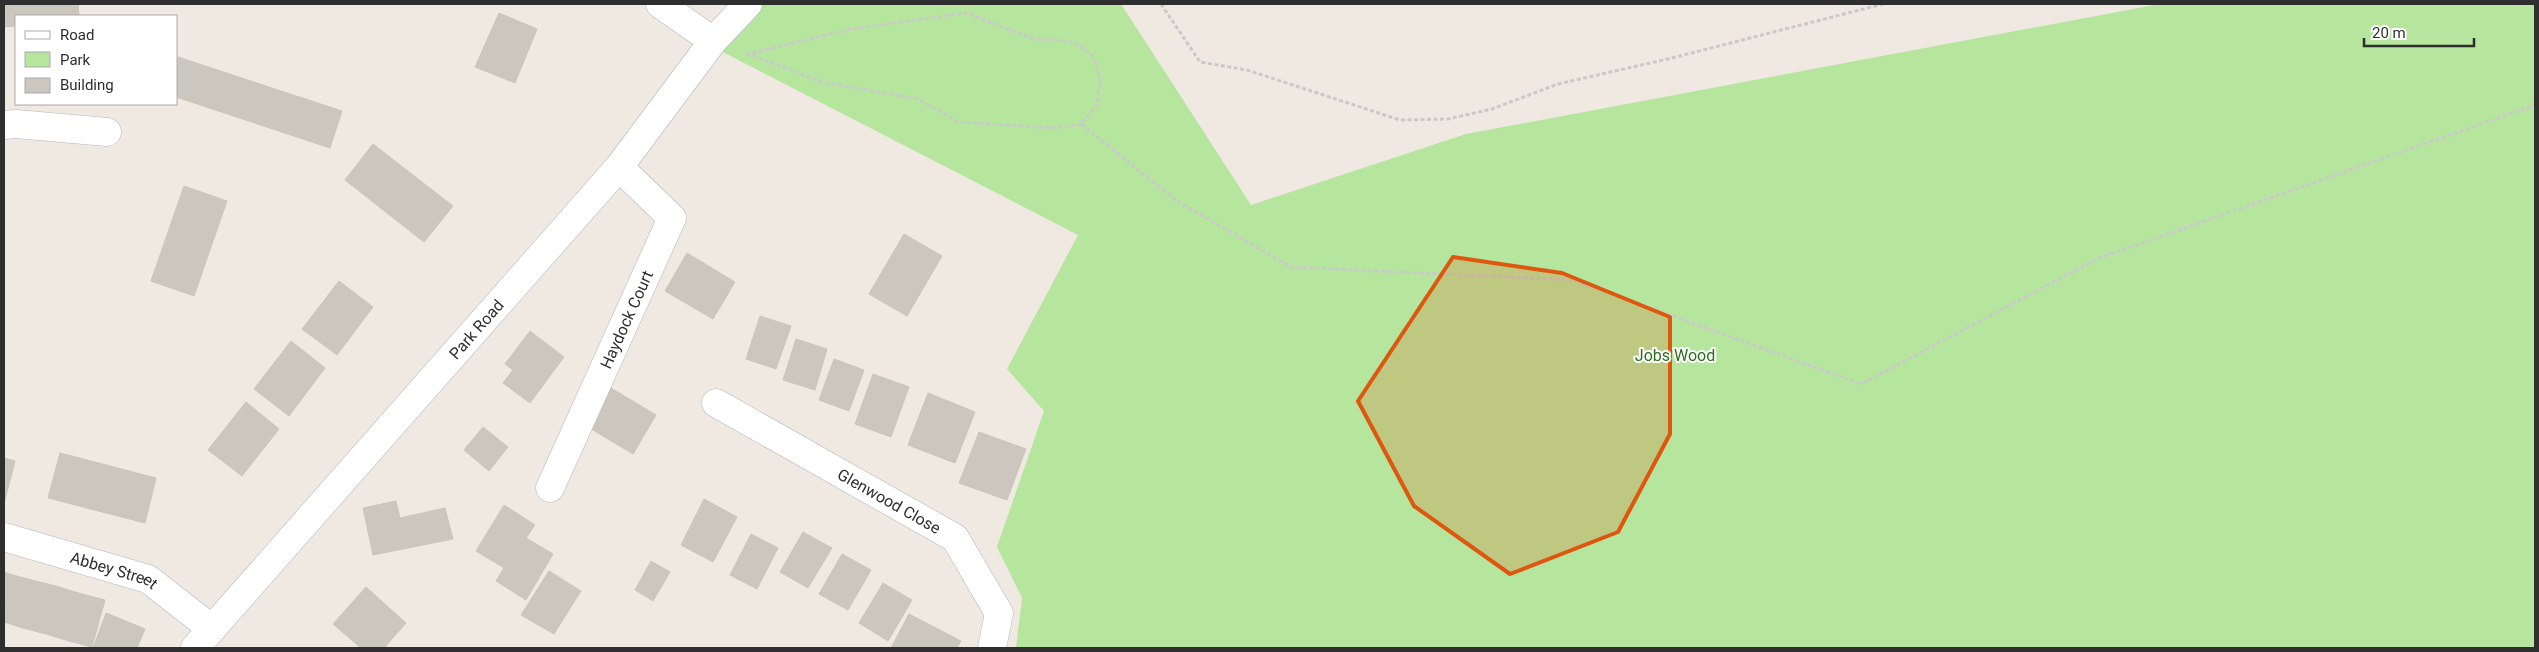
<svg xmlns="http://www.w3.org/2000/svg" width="2539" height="652" viewBox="0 0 2539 652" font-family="Roboto,sans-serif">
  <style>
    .green { fill: #b6e59e }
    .building { fill: #cbc7bf; stroke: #cbc5ba }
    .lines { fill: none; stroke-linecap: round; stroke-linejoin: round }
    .minor-casing { stroke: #b4b7c1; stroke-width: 29 }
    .path { stroke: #c9c9c9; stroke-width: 3; stroke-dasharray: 4 2.5; stroke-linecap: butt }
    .minor { stroke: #fff; stroke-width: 28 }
    .marked { fill: #df570e; fill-opacity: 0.2; stroke: #df570e; stroke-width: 4; stroke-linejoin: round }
    .labels { text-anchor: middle; stroke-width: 4; stroke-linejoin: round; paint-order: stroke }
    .street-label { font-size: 16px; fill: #2e2e2e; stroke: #fff }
    .park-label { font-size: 16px; fill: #2c6e1b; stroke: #fff }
  </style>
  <rect width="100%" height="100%" fill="#efe9e1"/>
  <path class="green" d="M759,4H1121L1251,205L1466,134L2160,4H2535V648H1016L1022,598L997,547L1044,411L1007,369L1078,235L713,47Z"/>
  <g class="building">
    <path d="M4,4H78L79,16H16V26L4,27Z"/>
    <path d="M499,13L537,29L515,83L475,67Z"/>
    <path d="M178,57L342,111L330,148L176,97V63Z"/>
    <path d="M373,144L453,206L424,242L345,180Z"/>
    <path d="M184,186L227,201L194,296L151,281Z"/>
    <path d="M904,234L942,256L907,316L869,294Z"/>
    <path d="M687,253L735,282L713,319L665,291Z"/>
    <path d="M339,281L373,307L337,355L302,329Z"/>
    <path d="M760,316L791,326L776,369L746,359Z"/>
    <path d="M530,331L564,357L530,403L503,383L513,370L505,364Z"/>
    <path d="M796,339L827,349L815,390L783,380Z"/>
    <path d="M291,341L325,368L289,416L254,389Z"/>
    <path d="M834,359L864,370L849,411L819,400Z"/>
    <path d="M873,374L909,387L891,437L855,424Z"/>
    <path d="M611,388L656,415L633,454L588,427Z"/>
    <path d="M928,393L975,412L955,463L908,445Z"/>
    <path d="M246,402L279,429L242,476L208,450Z"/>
    <path d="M483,427L508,447L489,471L464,450Z"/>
    <path d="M979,432L1026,449L1007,500L959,483Z"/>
    <path d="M60,453L156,478L145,523L48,498Z"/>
    <path d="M4,458L15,461L4,504Z"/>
    <path d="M704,499L737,517L713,562L681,545Z"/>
    <path d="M396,501L400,518L445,508L453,539L373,555L363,508Z"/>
    <path d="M504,505L535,525L526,538L553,554L526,600L496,581L504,568L476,551Z"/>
    <path d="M803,532L832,548L808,588L780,572Z"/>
    <path d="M751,534L778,548L757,589L730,575Z"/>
    <path d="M842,554L871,570L848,610L819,594Z"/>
    <path d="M651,561L670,572L653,601L635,590Z"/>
    <path d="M549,571L581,591L554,634L521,615Z"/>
    <path d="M4,572L13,575L4,610Z"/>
    <path d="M13,575L36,581L23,628L4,622V610Z"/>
    <path d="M36,581L59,587L46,634L23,628Z"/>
    <path d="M883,583L912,600L888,641L859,623Z"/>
    <path d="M59,587L82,594L69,641L46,634Z"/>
    <path d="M366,587L406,623L384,648H361L333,624Z"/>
    <path d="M82,594L105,600L92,647L69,641Z"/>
    <path d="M106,613L145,629L137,648H93Z"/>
    <path d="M909,614L961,641L957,648H891Z"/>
  </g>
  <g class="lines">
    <g class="minor-casing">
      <g id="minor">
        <path d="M660,4L713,41"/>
        <path d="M4,125L16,124L107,132"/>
        <path id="s1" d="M716,403L955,538L999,613L992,648"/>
        <path id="s2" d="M550,488L672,218L619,167"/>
        <path id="s3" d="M4,537L148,579L212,629"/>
        <path id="s4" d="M195,648L619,167L713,41L748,4"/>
      </g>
    </g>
    <g class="path">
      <path d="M1161,4L1200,62L1247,70L1400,120L1448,119L1492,109L1558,84L1672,58L1883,4"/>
      <path d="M746,53L822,82L918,99L958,122L1056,128L1081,124L1097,105L1100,80L1094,57L1076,43L1058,40L1034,39L966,13L851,29L749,54"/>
      <path d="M1081,124L1177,201L1291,267L1574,280L1861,384L2099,258L2535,105"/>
    </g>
    <use href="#minor" class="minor"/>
  </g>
  <path class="marked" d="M1453,257L1562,273L1670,317V434L1618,532L1510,574L1414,506L1358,401Z"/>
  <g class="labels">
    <g class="street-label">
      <text dy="6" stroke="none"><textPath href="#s2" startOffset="185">Haydock Court</textPath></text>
      <text dy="6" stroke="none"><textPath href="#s4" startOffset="425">Park Road</textPath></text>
      <text dy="6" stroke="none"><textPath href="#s1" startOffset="199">Glenwood Close</textPath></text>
      <text dy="6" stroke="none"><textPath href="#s3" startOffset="115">Abbey Street</textPath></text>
    </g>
    <g class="park-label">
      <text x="1675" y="361">Jobs Wood</text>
    </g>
  </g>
  <rect width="2539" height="652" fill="none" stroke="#2e2e2e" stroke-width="10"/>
  <rect x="15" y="15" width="162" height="90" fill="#ffffff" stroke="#ababab"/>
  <rect x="25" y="31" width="25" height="8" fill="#ffffff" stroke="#ababab"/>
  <text x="60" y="40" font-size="15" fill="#2e2e2e">Road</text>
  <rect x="25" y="52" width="25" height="15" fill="#b6e59e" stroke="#ababab"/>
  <text x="60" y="65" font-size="15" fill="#2e2e2e">Park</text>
  <rect x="25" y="78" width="25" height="15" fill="#cbc7bf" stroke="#ababab"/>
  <text x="60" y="90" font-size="15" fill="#2e2e2e">Building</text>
  <path d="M2364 38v8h110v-8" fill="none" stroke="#2e2e2e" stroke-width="2.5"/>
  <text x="2372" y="38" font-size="15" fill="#2e2e2e" stroke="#ffffff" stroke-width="4" paint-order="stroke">20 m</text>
</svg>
